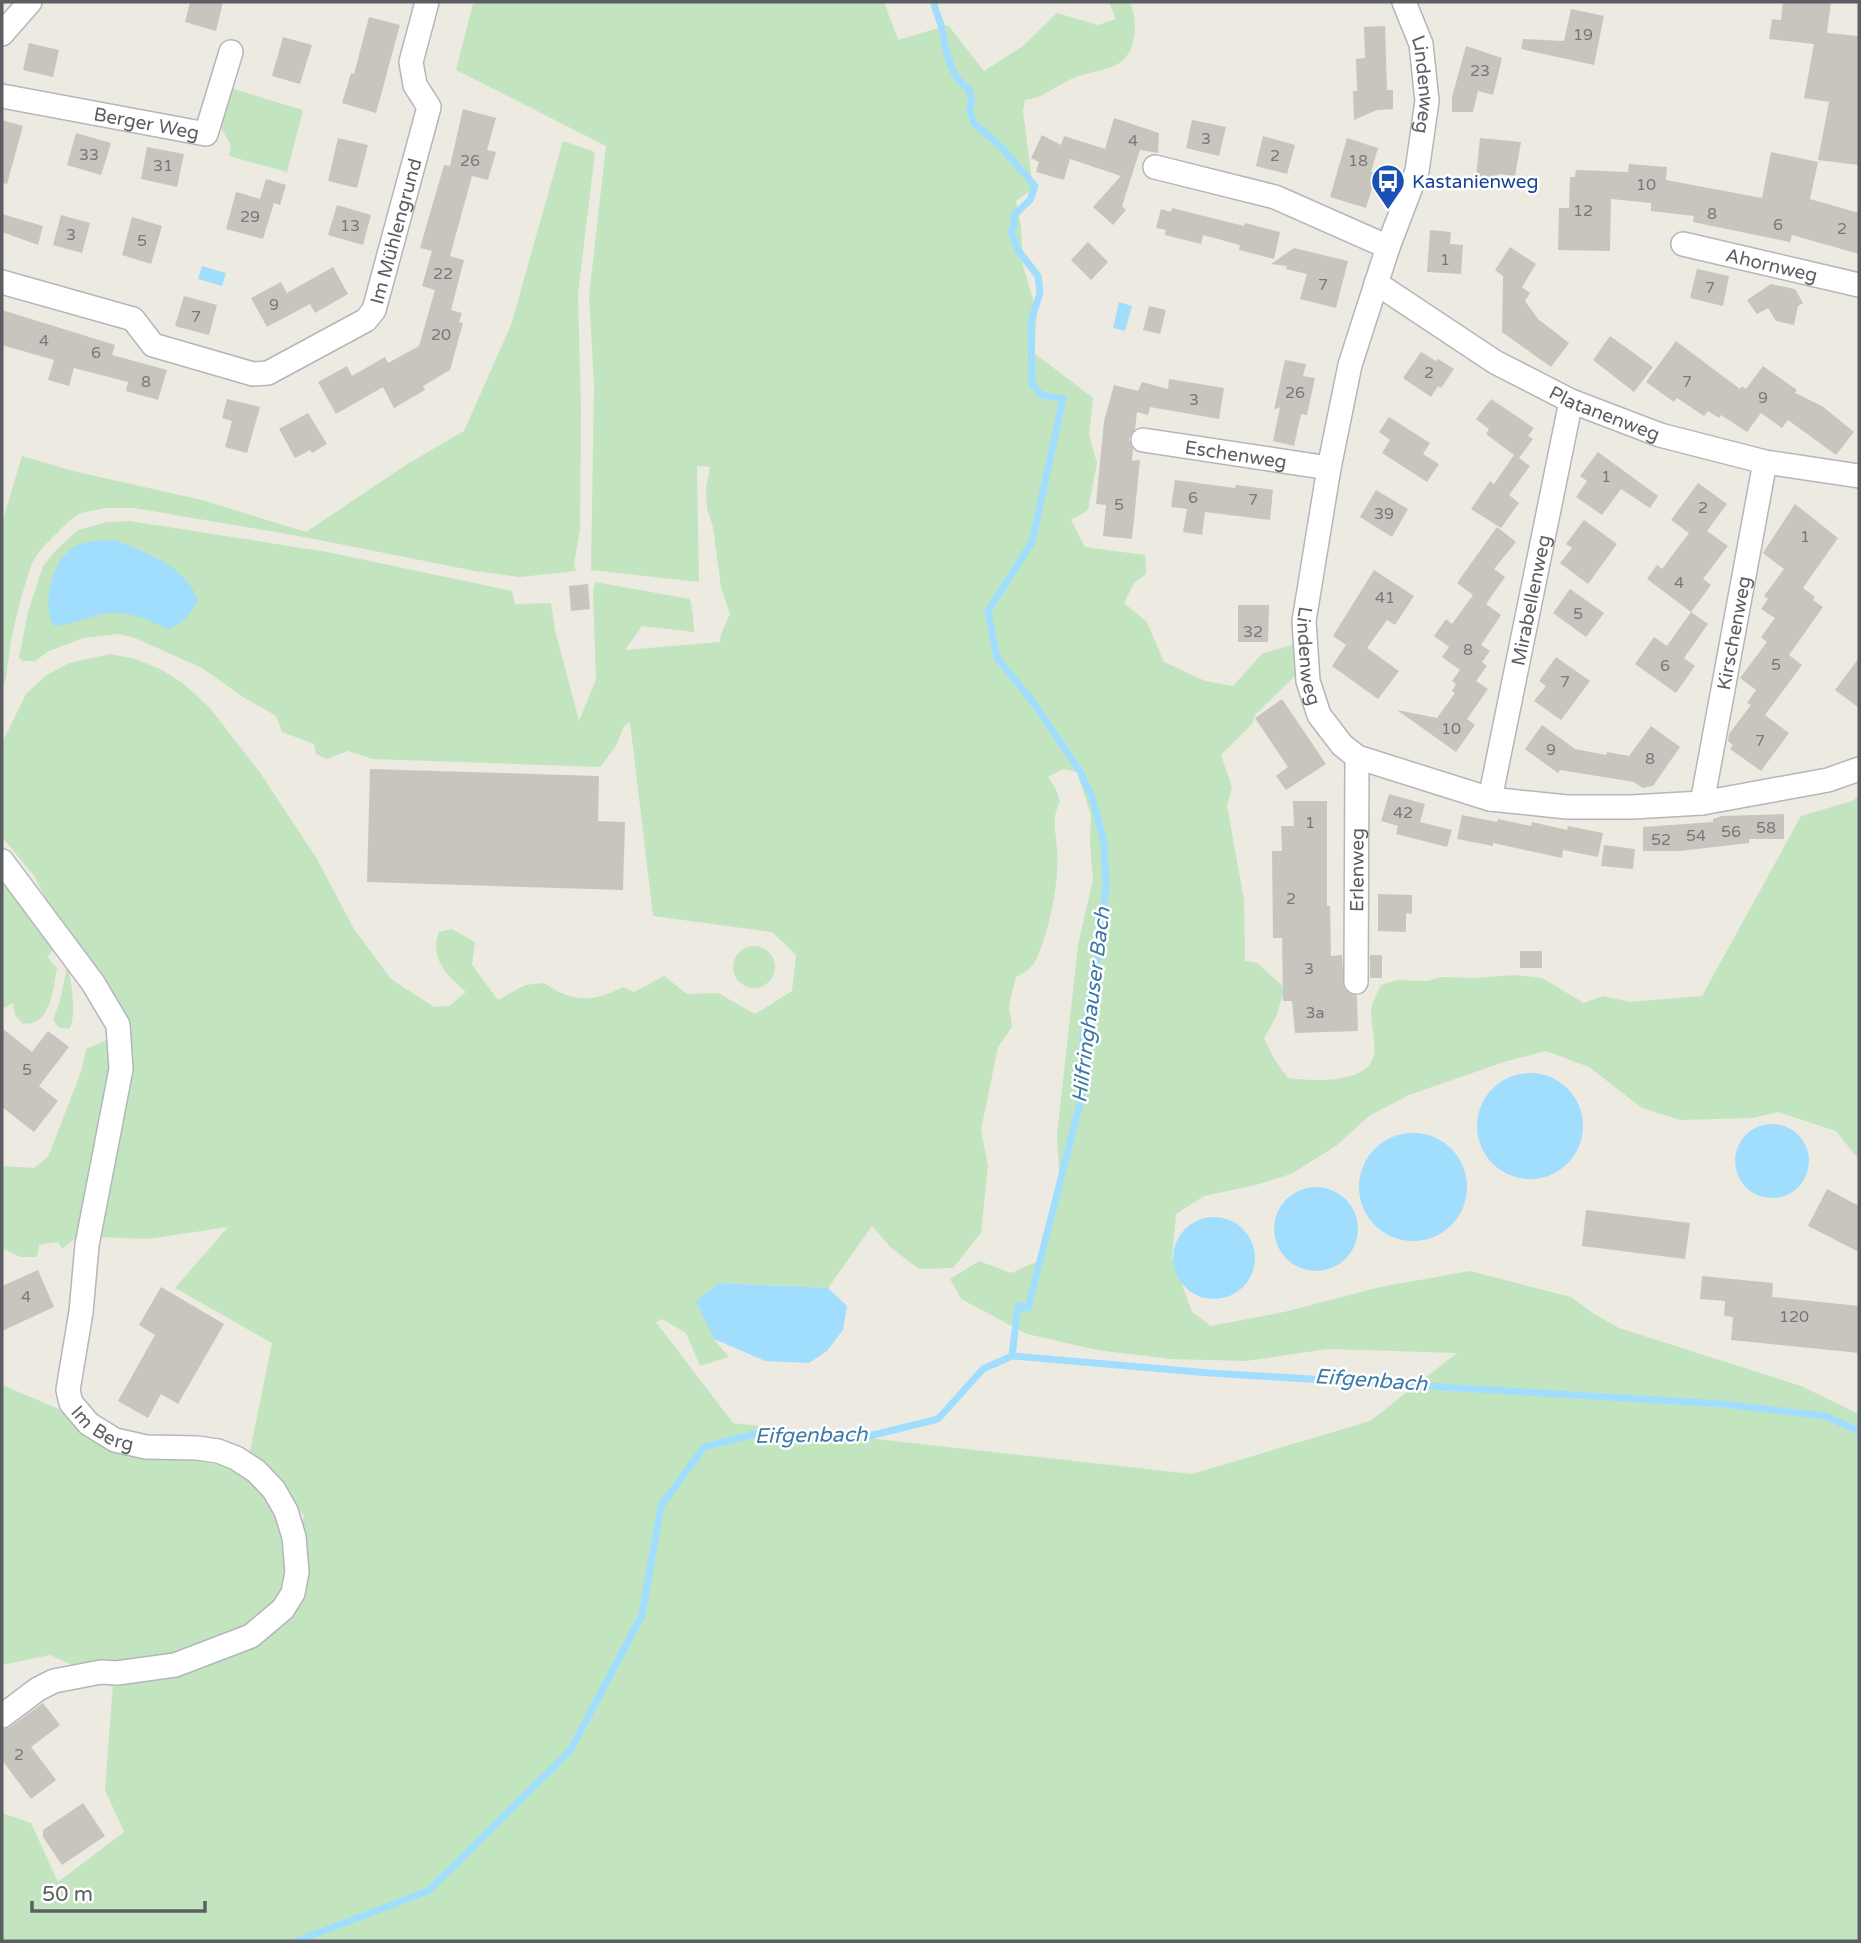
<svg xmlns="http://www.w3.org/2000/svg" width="1861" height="1943" viewBox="0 0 1861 1943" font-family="'Varela Round',sans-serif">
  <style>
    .green { fill: #c2e5bf; fill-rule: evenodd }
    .water { fill: #a1defe }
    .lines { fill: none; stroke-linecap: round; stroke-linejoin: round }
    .stream { stroke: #a1defe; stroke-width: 7 }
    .building { fill: #c8c5bf }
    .minor-casing { stroke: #b3b6ba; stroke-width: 26 }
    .minor { stroke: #fff; stroke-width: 23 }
    .labels { text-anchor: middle; stroke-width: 5; stroke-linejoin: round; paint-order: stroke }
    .number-label { font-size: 16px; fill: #76787a }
    .street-label { font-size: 19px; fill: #5b5f63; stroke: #fff }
    .transit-label { font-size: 19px; fill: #164399; stroke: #fff; text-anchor: start }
    .water-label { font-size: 21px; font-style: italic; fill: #3c7aa7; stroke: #fff }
  </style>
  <rect width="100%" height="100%" fill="#edeae2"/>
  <g class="green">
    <path d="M476,2H884L898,40L948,25L984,71L1023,46L1057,13L1098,25L1116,19L1109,2H1130C1138,21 1138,54 1116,65C1101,72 1083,73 1069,80C1053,88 1043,98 1025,100L1023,111L1033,189L1016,201L1021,226L1023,266L1037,312L1034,353L1093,398L1089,435L1097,463L1088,510L1071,520L1085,547L1145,555L1146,574L1134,583L1124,603L1147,622L1164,662L1205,681L1233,686L1262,654L1294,644L1298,673L1255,715L1252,724L1221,755L1232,787L1227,805L1244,900L1245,961L1257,963L1285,988L1276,1017L1264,1038L1275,1060L1288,1078C1310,1081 1370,1085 1374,1054C1376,1038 1369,1020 1372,1005C1374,999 1378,991 1381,985L1397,980L1427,981L1441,977L1476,978L1515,975L1542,978L1584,1003L1603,996L1630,1002L1702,996L1801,816L1852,801L1859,796V1160L1836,1131L1778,1112L1752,1118L1680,1120L1642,1108L1589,1067L1546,1051L1504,1062L1409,1095L1369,1116L1336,1146L1291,1174L1256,1185L1204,1196L1176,1214L1172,1257L1192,1312L1211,1326L1284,1312L1380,1287L1470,1271L1571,1297L1594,1314L1619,1328L1801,1386L1859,1414V1941H2V1813L31,1823L58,1882L124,1832L105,1790L113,1684L50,1655L2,1665V1385L59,1409L84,1434L227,1467L242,1473L266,1495L282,1527L290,1559L284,1586L275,1607L245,1628L197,1671L255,1641L277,1623L304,1516L284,1489L250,1451L272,1343L175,1288L228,1227L148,1239L94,1237L128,1067L35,877L2,837V743L26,694L45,676L69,663L110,654L136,659L162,670L184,684L210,708L261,774L317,859L354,929L391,979L434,1007L449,1006L466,992C447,975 429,959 439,932L452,929L475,942L472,965L498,1000L525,985L544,983C572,1002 592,1003 623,987L634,992L664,976L687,994L718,993L755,1014L792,991L796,955L772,932L653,916L630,722L624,726L616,746L600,767L373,759L348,751L326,759L316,754L314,744L282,732L276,716L243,697L202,668L135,638L119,634L83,638L49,651L35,661H23L19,658L28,612L43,566L57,549L78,530L107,522L130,521L327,552L512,591L515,604L551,603L555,630L579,721L596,679L593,592L595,582L690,599L693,614L694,632L642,626L625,650L720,642L721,634L730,614L721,587L713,527L707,509L706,488L710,467L697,466L699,582L591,570L594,385L589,296L606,146L456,70L473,4ZM1063,769L1077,772L1091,815L1090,845L1093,879L1078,945L1057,1135L1060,1190L1043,1259L1011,1273L979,1261L950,1279L961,1299L1027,1334L1097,1350L1170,1359L1246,1361L1328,1349L1457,1353L1370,1421L1192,1474L733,1423L656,1322L662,1319L686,1333L700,1366L729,1357L714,1339L719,1283L828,1288L872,1226L891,1248L919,1269L953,1268L981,1233L988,1166L981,1130L998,1047L1012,1027L1009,1005L1016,977C1024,973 1032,968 1036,960C1049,933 1060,879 1057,849C1056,831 1051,818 1060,802L1056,789L1048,777Z"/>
    <path d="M230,88L303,110L287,172L229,156L231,146L220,126Z"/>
    <path d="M563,141L595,152L578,294L581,411L580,530L574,564L576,571L520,577L475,571L304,537L134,508H105L81,513L69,521L41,549L32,563L21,598L11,640L6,678L2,688V523L22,456L73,471L202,500L306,532L409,463L464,431L511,325Z"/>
    <path d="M2,873L56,947L47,957L57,968C54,984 52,1014 35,1022C31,1024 27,1023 23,1024L15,1015L13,1003L2,1009Z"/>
    <circle cx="754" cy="967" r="21"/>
    <path d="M67,967C72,980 77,1018 69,1029L58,1027L53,1019L60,1001Z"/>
    <path d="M111,1038L115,1071L82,1233L62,1249L58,1242L39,1245L37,1257H20L2,1248V1166L34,1168L48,1157L81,1072L86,1049Z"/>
  </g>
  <g class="water">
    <path d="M202,266L226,273L222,286L198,279Z"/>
    <path d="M1119,302L1132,306L1125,331L1113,328Z"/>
    <path d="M115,540C146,553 184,565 198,599C191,614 185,622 169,629C151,622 130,611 109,613C90,615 73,625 54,626C41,605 52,557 76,546C88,540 102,541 115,540Z"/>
    <circle cx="1530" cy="1126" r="53"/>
    <circle cx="1772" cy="1161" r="37"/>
    <circle cx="1413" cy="1187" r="54"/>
    <circle cx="1316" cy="1229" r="42"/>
    <circle cx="1214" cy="1258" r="41"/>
    <path d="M719,1283L828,1288L847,1306L843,1330L827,1351L809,1363L765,1361L714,1339L696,1301Z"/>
  </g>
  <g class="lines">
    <g class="stream">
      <path d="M934,2C935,12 940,20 942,29C946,50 949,77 969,89L972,103L969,109L974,123L1001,147L1035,186L1030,200L1014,215V226L1011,232L1018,250L1038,276L1040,293L1031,321L1032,384L1041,395L1063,399L1032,542L988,611L997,658L1033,702L1080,771L1092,797L1104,842L1106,885L1100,944L1083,1034L1084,1088L1028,1308L1018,1306L1012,1356"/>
      <path d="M297,1941L428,1891L570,1751L642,1615L661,1506L704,1447L763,1432L865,1437L938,1419L983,1369L1012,1356L1210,1373L1723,1404L1825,1416L1859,1431"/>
    </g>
  </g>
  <g class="building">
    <path d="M190,2H223L216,31L185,22Z"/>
    <path d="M1783,2H1831L1827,33L1859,36L1858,165L1818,160L1829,102L1804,98L1814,44L1769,39L1772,19L1781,20Z"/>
    <path d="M1571,9L1604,16L1594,65L1521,49L1523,39L1564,41Z"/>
    <path d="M369,17L400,25L376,113L342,103L351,73L354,74Z"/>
    <path d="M1385,26L1387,90H1393V109L1377,110L1354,120L1353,91H1357L1356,59L1365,58L1364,27Z"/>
    <path d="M283,37L312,45L300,84L272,76Z"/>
    <path d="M29,43L59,50L53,77L23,70Z"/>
    <path d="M1466,46L1502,58L1493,95L1478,91L1473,112H1452V97Z"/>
    <path d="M463,109L496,118L487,150L496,152L488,180L472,176L450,256L464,260L451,310L462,313L459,322L463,323L450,370L423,386L425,390L394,408L383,387L336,414L318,382L347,366L352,376L385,357L388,363L419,346L435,290L422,286L432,251L420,248L444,165L450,166Z"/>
    <path d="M1114,118L1159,133L1158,153L1140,150L1122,206L1126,210L1113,225L1093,207L1121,176L1070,159L1064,180L1036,172L1039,162L1031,158L1042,135L1061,145L1064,136L1105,149Z"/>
    <path d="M2,120L23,126L7,184L2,183Z"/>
    <path d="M1192,120L1226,127L1219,156L1186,148Z"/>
    <path d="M76,133L111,143L101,175L67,165Z"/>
    <path d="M1263,136L1295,145L1287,174L1256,166Z"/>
    <path d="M338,138L368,145L357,188L328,181Z"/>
    <path d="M1347,138L1378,148L1371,172L1377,173L1366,208L1330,197Z"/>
    <path d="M1480,138L1521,142L1515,176L1498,174L1497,179L1476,177Z"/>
    <path d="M147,147L184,154L177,187L141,179Z"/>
    <path d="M1771,152L1818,162L1810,199L1859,213V254L1792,235L1790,242L1693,222L1694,216L1651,211V203L1611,199L1610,251L1558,250L1559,208H1569L1570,177H1575L1576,170L1628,172L1629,164L1667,167L1666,180L1762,198Z"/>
    <path d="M266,179L286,185L280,205L274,203L263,239L226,229L236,192L260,199Z"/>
    <path d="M337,205L371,215L363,245L328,235Z"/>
    <path d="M1172,208L1244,226L1245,223L1280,232L1274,259L1239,250L1240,245L1203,235L1201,244L1165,235L1166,230L1156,228L1161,209L1171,212Z"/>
    <path d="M2,214L43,226L38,245L2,232Z"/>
    <path d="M61,215L90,223L82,253L53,245Z"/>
    <path d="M132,217L162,226L151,264L122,255Z"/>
    <path d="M1430,230L1451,232L1450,244L1463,245L1461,274L1427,272Z"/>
    <path d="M1088,242L1108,262L1091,280L1071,260Z"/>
    <path d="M1510,247L1536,264L1522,287L1530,293L1525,301L1538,319L1569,343L1551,367L1502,332L1503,276L1495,270Z"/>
    <path d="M1294,248L1348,261L1336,308L1300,299L1307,274L1286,269L1287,266L1271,264Z"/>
    <path d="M333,267L348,294L315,313L310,304L267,327L251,298L281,282L287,293Z"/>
    <path d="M1697,269L1729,276L1723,306L1690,298Z"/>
    <path d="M1771,284L1795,289L1803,303L1798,306L1794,325L1776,321L1768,308L1757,314L1747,300Z"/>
    <path d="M184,296L217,305L209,335L175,326Z"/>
    <path d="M1149,306L1166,310L1160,334L1143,330Z"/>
    <path d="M2,310L115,345L112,355L167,370L158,400L126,391L128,382L74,368L69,386L48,380L54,360L2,345Z"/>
    <path d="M1610,336L1653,367L1634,392L1593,360Z"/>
    <path d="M1676,341L1740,389L1742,386L1746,389L1763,366L1797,390L1795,393L1822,406L1854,432L1836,455L1788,420L1782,428L1761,413L1747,432L1721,415L1719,418L1708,411L1704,416L1677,398L1674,402L1646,382Z"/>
    <path d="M1421,352L1436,361L1438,359L1454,369L1441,388L1438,386L1431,397L1403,378Z"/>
    <path d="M1285,360L1306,364L1303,376L1315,378L1307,415L1301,414L1294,446L1273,441L1280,407L1274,410Z"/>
    <path d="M1169,379L1224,388L1219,419L1150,407L1148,415L1137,412L1135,429L1129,439L1133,449L1132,461L1140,460L1132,539L1103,536L1106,505L1096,504L1104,421L1114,385L1138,391L1142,382L1168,389Z"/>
    <path d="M227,399L260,407L247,453L225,447L232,421L222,418Z"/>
    <path d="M1491,399L1534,428L1528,436L1533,439L1519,458L1530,466L1509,495L1519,503L1501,528L1471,509L1490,481L1494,484L1514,455L1486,434L1489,429L1476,419Z"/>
    <path d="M308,413L327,444L312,453L310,450L295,458L279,429Z"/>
    <path d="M1389,417L1430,443L1423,454L1439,464L1427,482L1382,453L1390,440L1379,432Z"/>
    <path d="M1598,452L1658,496L1650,508L1621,489L1602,515L1576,497L1587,481L1580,476Z"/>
    <path d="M1175,480L1235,488L1236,485L1273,490L1270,520L1205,512L1202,535L1183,532L1187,509L1171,507Z"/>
    <path d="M1698,483L1727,504L1707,531L1728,546L1703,579L1711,585L1691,612L1647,579L1657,565L1662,569L1689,533L1671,520Z"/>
    <path d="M1376,490L1408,509L1392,537L1360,517Z"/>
    <path d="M1795,504L1838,538L1803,588L1815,597L1813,600L1823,607L1789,655L1802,665L1765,715L1789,733L1761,771L1730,749L1733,745L1728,741L1729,734L1751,705L1747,703L1756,690L1740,678L1767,642L1761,637L1775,618L1761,609L1768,599L1764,596L1784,569L1763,553Z"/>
    <path d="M1584,520L1617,544L1588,584L1560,563L1572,548L1566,544Z"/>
    <path d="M1497,527L1516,542L1494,569L1505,577L1486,604L1501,615L1481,645L1490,651L1482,662L1487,666L1476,681L1488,689L1467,719L1475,725L1456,752L1397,710L1437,718L1455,693L1452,691L1456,684L1452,681L1460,670L1442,657L1449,647L1434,636L1446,619L1452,624L1473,595L1457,583Z"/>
    <path d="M1374,570L1414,596L1395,625L1387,620L1367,648L1399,671L1378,699L1332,666L1346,645L1333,636Z"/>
    <path d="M588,584L590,609L571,611L569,586Z"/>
    <path d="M1570,589L1604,613L1586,637L1553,613Z"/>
    <path d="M1238,605H1269L1268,642H1238Z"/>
    <path d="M1691,612L1708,624L1684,658L1695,666L1676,693L1635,664L1654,637L1667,646Z"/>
    <path d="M1556,657L1590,681L1561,720L1534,701L1546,686L1539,681Z"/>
    <path d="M1859,658V708L1835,690Z"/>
    <path d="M1282,699L1326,764L1286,790L1276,776L1288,767L1255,718Z"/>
    <path d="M1542,725L1575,749L1606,755L1607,752L1629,756L1651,726L1680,747L1653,786L1643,788L1634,782L1560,770L1558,773L1525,749Z"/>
    <path d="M370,769L599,776L598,821L625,822L623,890L367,882Z"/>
    <path d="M1389,794L1425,804L1420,822L1452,830L1447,847L1396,834L1398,826L1381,821Z"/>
    <path d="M1293,801H1327V906H1330L1331,956L1342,955L1344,988L1350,994L1357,996L1358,1031L1295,1033L1292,1001H1283L1282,938H1273L1272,851H1282L1281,826H1294Z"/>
    <path d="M1784,814V839H1749V843L1680,851H1643V827L1713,822V819L1722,816Z"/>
    <path d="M1462,815L1497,822L1498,819L1531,826L1532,822L1567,830L1568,826L1603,833L1598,857L1563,850L1562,858L1493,843V846L1457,839Z"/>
    <path d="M1604,845L1635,849L1633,869L1601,866Z"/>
    <path d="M1378,894L1412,895V914L1406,913V932L1378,931Z"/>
    <rect x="1520" y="951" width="22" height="17"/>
    <rect x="1370" y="955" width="12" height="23"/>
    <path d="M2,1028L32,1052L48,1031L69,1047L39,1086L58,1101L34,1132L2,1107Z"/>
    <path d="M1827,1189L1859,1206V1252L1808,1226Z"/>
    <path d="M1586,1210L1690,1223L1685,1259L1582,1246Z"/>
    <path d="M38,1270L54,1307L2,1331V1286Z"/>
    <path d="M1702,1276L1773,1283L1772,1297L1859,1306V1353L1731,1340L1733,1317L1724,1316L1725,1301L1700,1299Z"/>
    <path d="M161,1287L224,1324L178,1404L161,1394L148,1418L118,1401L155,1335L139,1325Z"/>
    <path d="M43,1703L60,1725L31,1747L56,1780L31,1799L2,1760V1730L10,1727Z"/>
    <path d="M83,1803L105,1836L62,1865L43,1837V1830Z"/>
  </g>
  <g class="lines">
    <g class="minor-casing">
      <g id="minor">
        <path id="s1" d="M1404,2L1421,44L1427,101L1417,171L1388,247L1350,365L1329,468L1304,621L1308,681L1319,715L1342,745L1357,757L1490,799L1567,807H1632L1702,803L1828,780L1859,769"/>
        <path d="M2,34L30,2"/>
        <path id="s2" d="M2,96L206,134L231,52"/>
        <path d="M1155,167L1275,197L1388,247"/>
        <path id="s3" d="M1683,244L1859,285"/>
        <path id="s4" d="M2,282L133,319L153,345L253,374L268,373L366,320L374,310L429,107L415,85L411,62L427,2"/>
        <path id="s5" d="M1376,283L1495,362L1571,401L1660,435L1765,462L1859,476"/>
        <path id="s6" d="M1143,440L1329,468"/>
        <path id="s7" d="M1490,799L1571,401"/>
        <path id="s8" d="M1702,803L1765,462"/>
        <path id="s9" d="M2,861L93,983L118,1025L121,1069L87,1245L81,1312L68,1390L71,1403L89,1424L115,1440L146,1447L197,1448L218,1451L236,1458L256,1471L274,1490L286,1511L294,1537L297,1572L293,1593L283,1609L251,1636L175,1665L117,1673L101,1672L54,1681L38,1689L2,1716"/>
        <path id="s10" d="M1356,982L1357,757"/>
      </g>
    </g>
    <use href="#minor" class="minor"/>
  </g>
  <defs>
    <g id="bus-pin" transform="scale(1.75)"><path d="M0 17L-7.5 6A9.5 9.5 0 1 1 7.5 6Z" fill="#1a4fb4" stroke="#fff"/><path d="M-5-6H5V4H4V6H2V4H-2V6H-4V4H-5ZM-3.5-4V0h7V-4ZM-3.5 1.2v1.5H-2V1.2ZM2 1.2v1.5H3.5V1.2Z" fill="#fff"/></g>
  </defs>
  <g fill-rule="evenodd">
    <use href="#bus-pin" x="1388" y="181"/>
  </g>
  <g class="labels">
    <g class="number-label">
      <text x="1583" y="40">19</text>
      <text x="1480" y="76">23</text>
      <text x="1206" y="144">3</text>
      <text x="1133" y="146">4</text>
      <text x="89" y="160">33</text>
      <text x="1275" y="161">2</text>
      <text x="470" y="166">26</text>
      <text x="1358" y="166">18</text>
      <text x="163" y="171">31</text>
      <text x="1646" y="190">10</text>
      <text x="1583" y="216">12</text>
      <text x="1712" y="219">8</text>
      <text x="250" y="222">29</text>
      <text x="1778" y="230">6</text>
      <text x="350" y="231">13</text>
      <text x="1842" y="234">2</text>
      <text x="71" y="240">3</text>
      <text x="142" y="246">5</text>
      <text x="1445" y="265">1</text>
      <text x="443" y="279">22</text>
      <text x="1323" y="290">7</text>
      <text x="1710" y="293">7</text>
      <text x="274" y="310">9</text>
      <text x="196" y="322">7</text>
      <text x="441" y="340">20</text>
      <text x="44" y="346">4</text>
      <text x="96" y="358">6</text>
      <text x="1429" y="378">2</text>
      <text x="146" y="387">8</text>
      <text x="1687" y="387">7</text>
      <text x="1295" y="398">26</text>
      <text x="1763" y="403">9</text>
      <text x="1194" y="405">3</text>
      <text x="1606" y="482">1</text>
      <text x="1193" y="503">6</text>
      <text x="1253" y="505">7</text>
      <text x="1119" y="510">5</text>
      <text x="1703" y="513">2</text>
      <text x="1384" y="519">39</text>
      <text x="1805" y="542">1</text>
      <text x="1679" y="588">4</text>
      <text x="1385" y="603">41</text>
      <text x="1578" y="619">5</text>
      <text x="1253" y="637">32</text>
      <text x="1468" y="655">8</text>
      <text x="1776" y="670">5</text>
      <text x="1665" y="671">6</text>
      <text x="1565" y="687">7</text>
      <text x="1451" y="734">10</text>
      <text x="1760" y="746">7</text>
      <text x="1551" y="755">9</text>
      <text x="1650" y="764">8</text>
      <text x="1403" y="818">42</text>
      <text x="1310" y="828">1</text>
      <text x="1766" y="833">58</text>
      <text x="1731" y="837">56</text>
      <text x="1696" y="841">54</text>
      <text x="1661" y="845">52</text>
      <text x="1291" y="904">2</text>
      <text x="1309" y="974">3</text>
      <text x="1315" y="1018">3a</text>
      <text x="27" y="1075">5</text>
      <text x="26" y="1302">4</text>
      <text x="1794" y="1322">120</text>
      <text x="19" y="1760">2</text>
    </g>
    <g class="street-label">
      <text dy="7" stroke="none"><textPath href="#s1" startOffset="86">Lindenweg</textPath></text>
      <text dy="7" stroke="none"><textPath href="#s2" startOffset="147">Berger Weg</textPath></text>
      <text dy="7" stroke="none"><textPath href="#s4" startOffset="494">Im Mühlengrund</textPath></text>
      <text dy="7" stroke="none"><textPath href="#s3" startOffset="91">Ahornweg</textPath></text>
      <text dy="7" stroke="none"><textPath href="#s5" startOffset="264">Platanenweg</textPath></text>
      <text dy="7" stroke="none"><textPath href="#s6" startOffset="94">Eschenweg</textPath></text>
      <text dy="7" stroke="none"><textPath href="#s7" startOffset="203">Mirabellenweg</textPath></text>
      <text dy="7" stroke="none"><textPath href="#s8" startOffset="173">Kirschenweg</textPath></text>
      <text dy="7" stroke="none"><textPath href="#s1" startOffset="674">Lindenweg</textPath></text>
      <text dy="7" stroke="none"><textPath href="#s10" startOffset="112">Erlenweg</textPath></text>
      <text dy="7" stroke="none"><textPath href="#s9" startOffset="626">Im Berg</textPath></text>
    </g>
    <g class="transit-label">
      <text x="1412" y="188">Kastanienweg</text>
    </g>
    <g class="water-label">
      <text transform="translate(1091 1005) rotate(-83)" y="7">Hilfringhauser Bach</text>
      <text transform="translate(1371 1380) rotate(4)" y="7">Eifgenbach</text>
      <text transform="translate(811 1435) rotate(-1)" y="7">Eifgenbach</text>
    </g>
  </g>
  <rect width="1861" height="1943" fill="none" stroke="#5b5f63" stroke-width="7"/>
  <path d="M32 1901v10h173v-10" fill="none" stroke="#5b5f63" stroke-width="3.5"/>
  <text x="42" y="1901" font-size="21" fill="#5b5f63" stroke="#ffffff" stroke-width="5" paint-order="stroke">50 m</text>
</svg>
